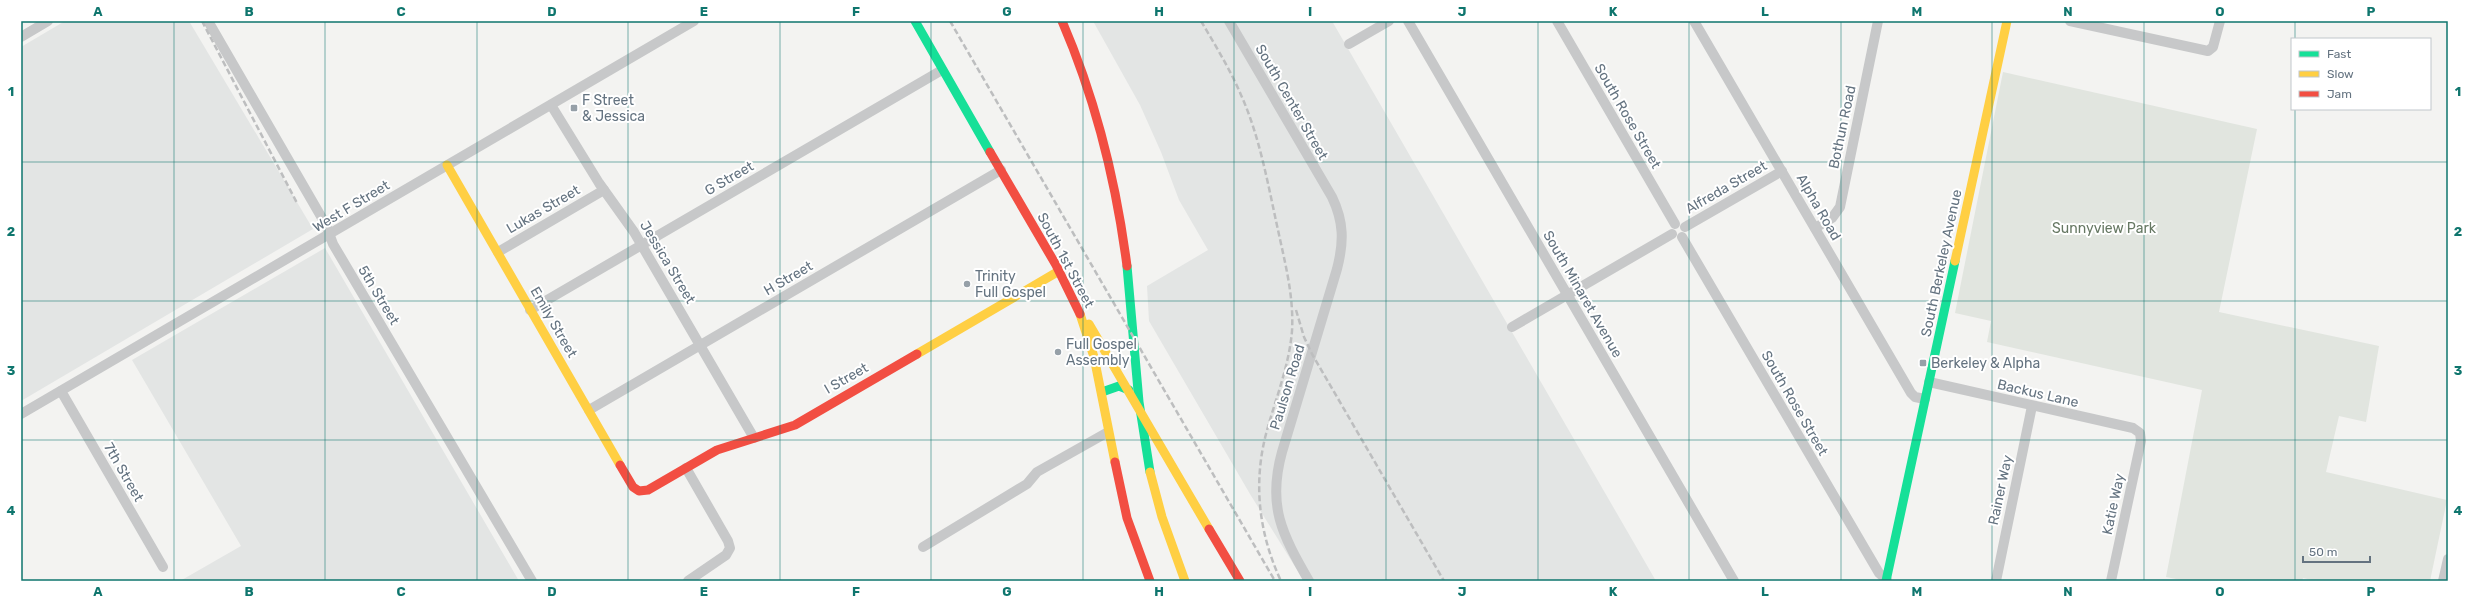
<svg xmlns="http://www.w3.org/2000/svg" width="2469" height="602" viewBox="0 0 2469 602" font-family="Rubik,sans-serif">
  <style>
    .built { fill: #e3e5e4 }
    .green { fill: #e1e5df }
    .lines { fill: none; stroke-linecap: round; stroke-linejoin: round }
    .street { stroke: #c7c8c9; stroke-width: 10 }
    .fast { stroke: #16e098; stroke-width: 9 }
    .slow { stroke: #ffcf43; stroke-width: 9 }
    .jam { stroke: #f24e42; stroke-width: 9 }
    .rail { stroke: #bdbebf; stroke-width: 2.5; stroke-dasharray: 6 3; stroke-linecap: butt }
    .grid { fill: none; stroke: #0f766e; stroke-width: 1; stroke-opacity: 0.55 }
    .poi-dot { fill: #96a0a8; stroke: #fff; stroke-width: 1.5 }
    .labels { text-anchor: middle; stroke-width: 4; stroke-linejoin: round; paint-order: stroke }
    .poi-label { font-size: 14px; fill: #647380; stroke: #fff; text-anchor: start }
    .street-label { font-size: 14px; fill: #647380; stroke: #fff }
    .park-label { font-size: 14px; fill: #667863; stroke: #fff }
    .neatline { fill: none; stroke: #0f766e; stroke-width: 1.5 }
    .grid-label { font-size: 13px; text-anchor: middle; font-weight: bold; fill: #0f766e }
  </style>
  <rect width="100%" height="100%" fill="#f3f3f1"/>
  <g class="built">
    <path d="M65,21H189L313,229L21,401V47Z"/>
    <path d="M1093,21H1332L1656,581H1304L1250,494L1149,321L1147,286L1208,250L1179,200L1161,152L1140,105Z"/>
    <path d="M325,248L519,581H180L241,546L132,360Z"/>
  </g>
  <path class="green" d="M2003,72L2257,129L2219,312L2379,346L2366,422L2339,416L2326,472L2447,500L2430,581H2316L2303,578L2302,581H2186L2166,577L2202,390L1987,342L1991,321L1955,313Z"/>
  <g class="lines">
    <g class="street">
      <path d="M208,21L326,225L333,244L532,581"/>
      <path d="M1229,21L1332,197C1344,222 1344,242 1337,269L1282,452C1267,506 1282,534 1309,581"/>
      <path d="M1408,21L1734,581"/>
      <path d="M1557,21L1675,224"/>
      <path d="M1694,21L1911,393L1915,397L1925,399"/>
      <path d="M2070,21L2208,51L2213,47L2220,21"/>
      <path d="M21,37L48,21"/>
      <path d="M1349,44L1389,21"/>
      <path d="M551,105L599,183L634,232L754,438"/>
      <path d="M1685,227L1782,171"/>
      <path d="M1815,228L1832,218L1840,207L1878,21"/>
      <path d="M1682,237L1879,573L1887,580"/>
      <path d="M498,252L604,190"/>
      <path d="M530,310L942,70"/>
      <path d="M1512,327L1672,234"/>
      <path d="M1929,382L2133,428L2140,433L2141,441L2111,581"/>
      <path d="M61,391L163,567"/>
      <path d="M589,410L1001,170"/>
      <path d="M21,414L694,21"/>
      <path d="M686,468L728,541L730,548L726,555L688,581"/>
      <path d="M923,547L1027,484L1037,472L1108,432"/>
      <path d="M1996,581L2032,406"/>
      <path d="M2443,581L2448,559"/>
    </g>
    <g class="fast">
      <path d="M915,21L990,152"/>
      <path d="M1127,266L1139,402L1150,472"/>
      <path d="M1102,392L1119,386L1129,390"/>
      <path d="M1886,581L1955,261"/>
    </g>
    <g class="slow">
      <path d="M447,165L620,465"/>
      <path d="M1955,261L2007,21"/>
      <path d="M1080,314L1094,357L1115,462"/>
      <path d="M1089,324L1209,529"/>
      <path d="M917,354L1059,271"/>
      <path d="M1150,472L1162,517L1185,581"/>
    </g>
    <g class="jam">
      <path d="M1062,21C1096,100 1116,181 1127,266"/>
      <path d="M990,152L1056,265L1080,314"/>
      <path d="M1115,462L1127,518L1150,581"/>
      <path d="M620,465L633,487L639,491L648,490L717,450L795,425L917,354"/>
      <path d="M1209,529L1240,581"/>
    </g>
    <g class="rail">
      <path d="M202,21L297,203"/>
      <path d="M950,21L1275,581"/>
      <path d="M1201,21C1215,45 1230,69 1241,95C1260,137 1268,185 1278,230C1285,263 1294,296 1292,331C1289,367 1275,400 1266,434C1253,484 1259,534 1281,581"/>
      <path d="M1296,310L1304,337L1312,354L1444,581"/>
    </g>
  </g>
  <path class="grid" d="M174,21V581M325,21V581M477,21V581M628,21V581M780,21V581M931,21V581M1083,21V581M1234,21V581M1386,21V581M1538,21V581M1689,21V581M1841,21V581M1992,21V581M2144,21V581M2295,21V39M2295,109V581M21,162H2448M21,301H2448M21,440H2448"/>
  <g class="poi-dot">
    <rect x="570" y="104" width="8" height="8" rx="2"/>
    <circle cx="967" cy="284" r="4"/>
    <circle cx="1058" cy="352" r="4"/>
    <rect x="1919" y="359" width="8" height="8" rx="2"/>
  </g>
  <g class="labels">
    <g class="poi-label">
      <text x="582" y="105">F Street<tspan x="582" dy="16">&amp; Jessica</tspan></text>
      <text x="975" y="281">Trinity<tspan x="975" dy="16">Full Gospel</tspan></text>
      <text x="1066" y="349">Full Gospel<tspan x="1066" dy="16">Assembly</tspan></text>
      <text x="1931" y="368">Berkeley &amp; Alpha</text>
    </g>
    <g class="street-label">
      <text transform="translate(1292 102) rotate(60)" y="5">South Center Street</text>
      <text transform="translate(1628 116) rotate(60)" y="5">South Rose Street</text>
      <text transform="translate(1842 127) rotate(-78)" y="5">Bothun Road</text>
      <text transform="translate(729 178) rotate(-30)" y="5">G Street</text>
      <text transform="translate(1726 187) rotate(-30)" y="5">Alfreda Street</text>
      <text transform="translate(351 206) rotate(-31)" y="5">West F Street</text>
      <text transform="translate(1819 207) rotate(60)" y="5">Alpha Road</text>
      <text transform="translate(543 209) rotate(-30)" y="5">Lukas Street</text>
      <text transform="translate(1066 260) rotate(62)" y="5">South 1st Street</text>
      <text transform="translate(668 262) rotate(59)" y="5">Jessica Street</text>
      <text transform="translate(1941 263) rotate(-78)" y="5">South Berkeley Avenue</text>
      <text transform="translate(788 278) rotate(-30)" y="5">H Street</text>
      <text transform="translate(1583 294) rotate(60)" y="5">South Minaret Avenue</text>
      <text transform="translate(379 295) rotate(59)" y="5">5th Street</text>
      <text transform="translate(554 322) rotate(60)" y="5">Emily Street</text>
      <text transform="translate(846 378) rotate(-30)" y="5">I Street</text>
      <text transform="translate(1287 387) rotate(-73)" y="5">Paulson Road</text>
      <text transform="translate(2038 393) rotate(13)" y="5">Backus Lane</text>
      <text transform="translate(1795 403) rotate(60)" y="5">South Rose Street</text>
      <text transform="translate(124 472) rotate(60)" y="5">7th Street</text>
      <text transform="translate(2000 490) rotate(-78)" y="5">Rainer Way</text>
      <text transform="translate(2113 504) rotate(-78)" y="5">Katie Way</text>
    </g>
    <g class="park-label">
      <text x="2104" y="233">Sunnyview Park</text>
    </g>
  </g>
  <rect width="2469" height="602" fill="none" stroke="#ffffff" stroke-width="44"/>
  <rect x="2291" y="38" width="140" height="72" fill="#ffffff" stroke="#c1c7cc"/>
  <rect x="2299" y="51" width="20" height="6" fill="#16e098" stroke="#c1c7cc"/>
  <text x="2327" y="58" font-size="12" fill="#647380">Fast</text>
  <rect x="2299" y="71" width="20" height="6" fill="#ffcf43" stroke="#c1c7cc"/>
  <text x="2327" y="78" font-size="12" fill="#647380">Slow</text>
  <rect x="2299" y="91" width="20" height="6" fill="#f24e42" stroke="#c1c7cc"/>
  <text x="2327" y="98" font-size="12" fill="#647380">Jam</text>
  <path d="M2303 556v6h67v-6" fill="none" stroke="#647380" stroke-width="2"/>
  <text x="2309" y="556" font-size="12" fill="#647380" stroke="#ffffff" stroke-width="3" paint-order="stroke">50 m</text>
  <rect x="22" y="22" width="2425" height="558" class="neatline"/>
  <g class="grid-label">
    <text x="98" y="16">A</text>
    <text x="249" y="16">B</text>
    <text x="401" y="16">C</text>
    <text x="552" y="16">D</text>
    <text x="704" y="16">E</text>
    <text x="856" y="16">F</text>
    <text x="1007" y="16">G</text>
    <text x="1159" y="16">H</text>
    <text x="1310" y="16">I</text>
    <text x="1462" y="16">J</text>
    <text x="1613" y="16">K</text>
    <text x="1765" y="16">L</text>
    <text x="1917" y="16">M</text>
    <text x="2068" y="16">N</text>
    <text x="2220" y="16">O</text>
    <text x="2371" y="16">P</text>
    <text x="11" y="96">1</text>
    <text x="2458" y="96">1</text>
    <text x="11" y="236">2</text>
    <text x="2458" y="236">2</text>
    <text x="11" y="375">3</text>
    <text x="2458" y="375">3</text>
    <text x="11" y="515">4</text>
    <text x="2458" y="515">4</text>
    <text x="98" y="596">A</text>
    <text x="249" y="596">B</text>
    <text x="401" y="596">C</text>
    <text x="552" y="596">D</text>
    <text x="704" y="596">E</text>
    <text x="856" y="596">F</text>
    <text x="1007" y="596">G</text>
    <text x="1159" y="596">H</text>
    <text x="1310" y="596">I</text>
    <text x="1462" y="596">J</text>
    <text x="1613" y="596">K</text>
    <text x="1765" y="596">L</text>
    <text x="1917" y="596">M</text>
    <text x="2068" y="596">N</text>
    <text x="2220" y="596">O</text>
    <text x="2371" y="596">P</text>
  </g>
</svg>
